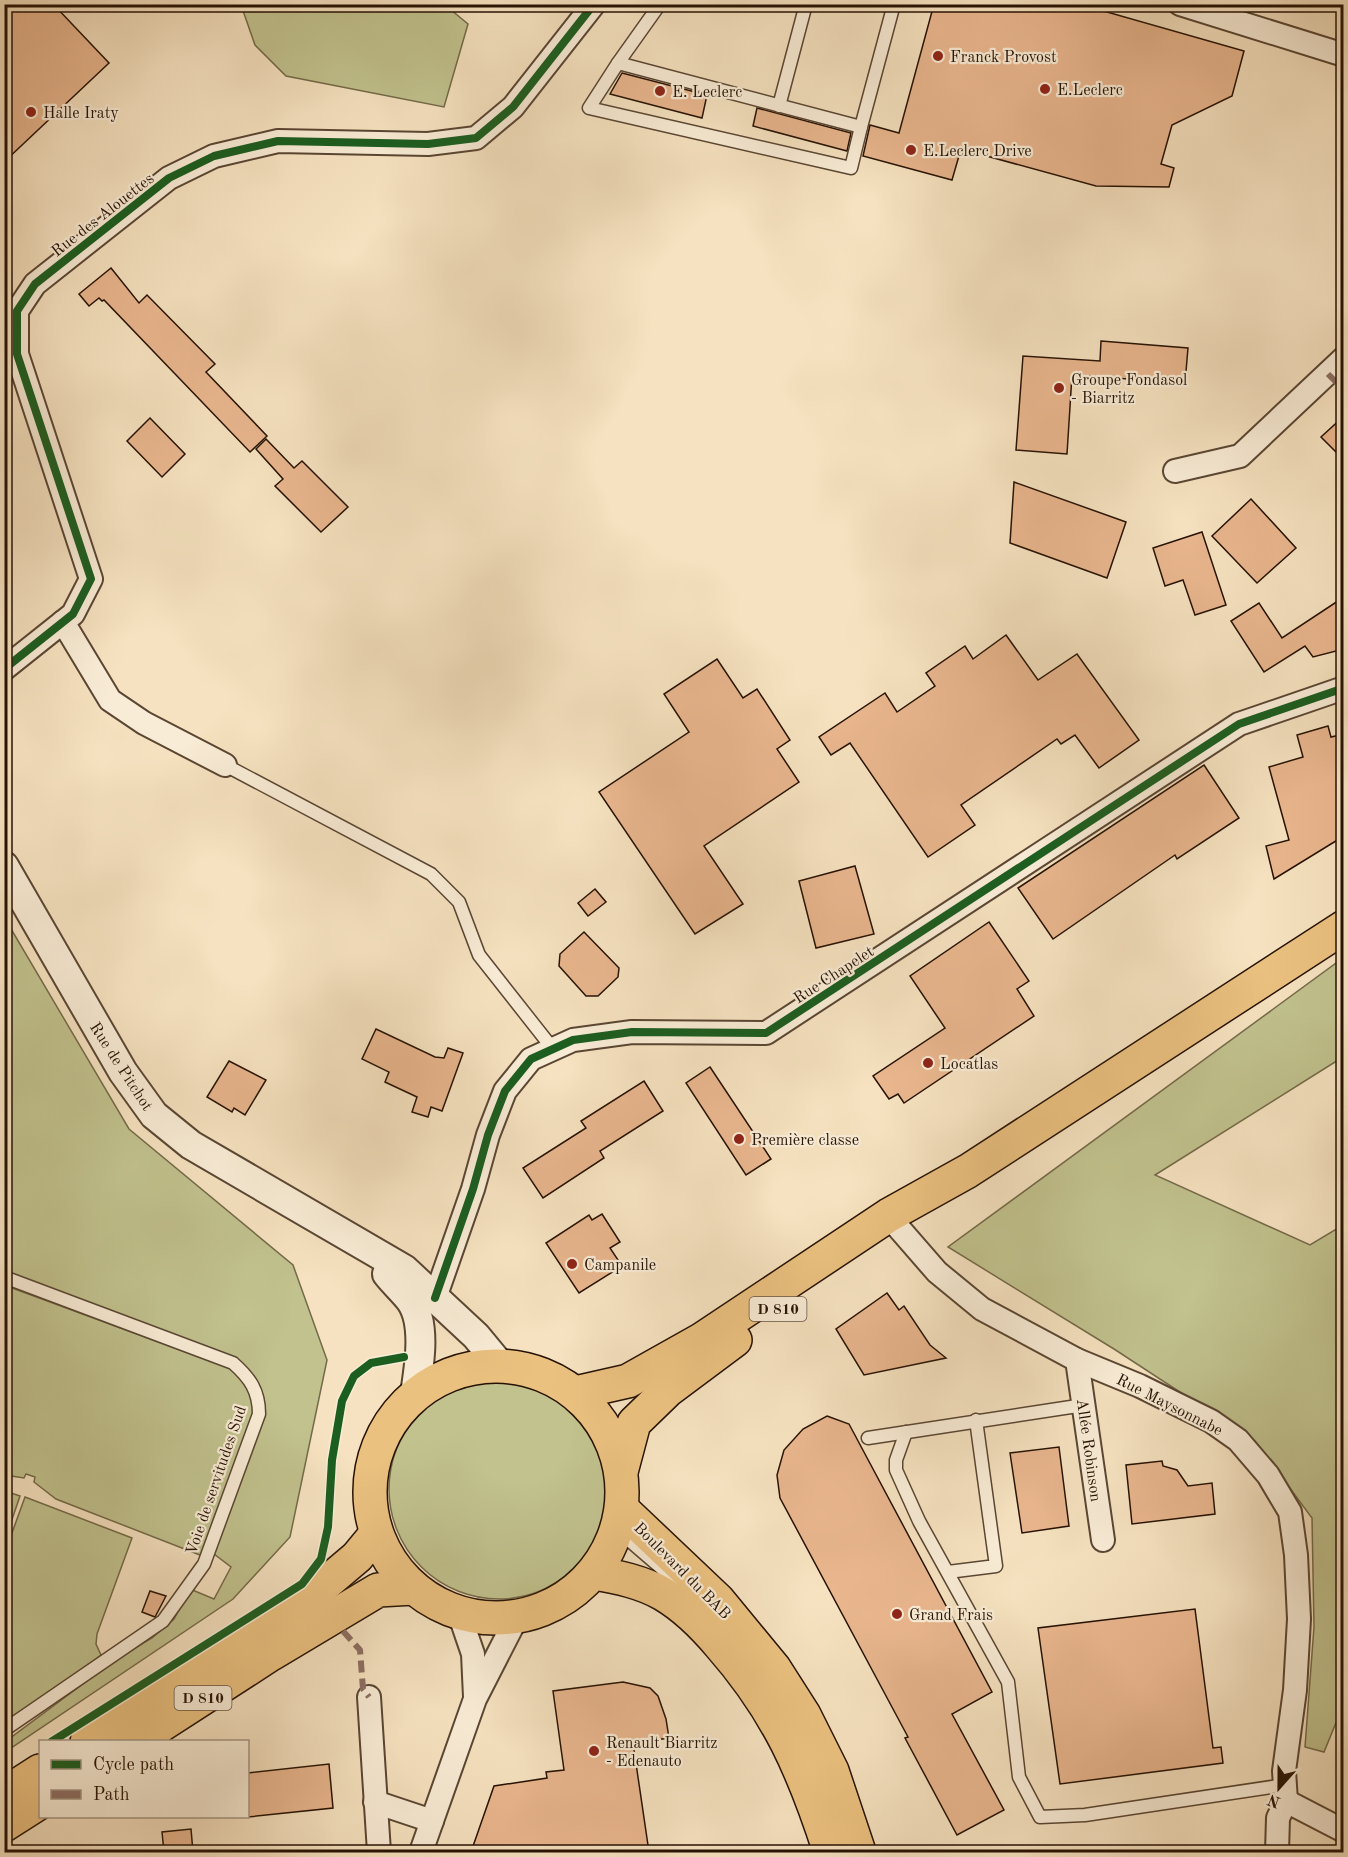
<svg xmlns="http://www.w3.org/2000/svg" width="1348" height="1857" viewBox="0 0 1348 1857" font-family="'Old Standard TT',serif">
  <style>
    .green { fill: #c1c28e; stroke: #746a49; stroke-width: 1.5 }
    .building { fill: #e9b68e; stroke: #261204; stroke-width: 1.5 }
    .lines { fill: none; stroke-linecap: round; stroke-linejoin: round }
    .service-casing { stroke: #5a4633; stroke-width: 15 }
    .minor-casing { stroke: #5a4633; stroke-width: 26 }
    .tertiary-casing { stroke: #5a4633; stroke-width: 32 }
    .primary-casing { stroke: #261204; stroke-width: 36 }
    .service { stroke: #f9ecd6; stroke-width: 12 }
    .minor { stroke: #f9ecd6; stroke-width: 22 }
    .tertiary { stroke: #f9ecd6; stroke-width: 28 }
    .primary { stroke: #ebc180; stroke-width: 33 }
    .quiet { stroke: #8d6e63; stroke-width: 6; stroke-dasharray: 12 6; stroke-linecap: butt }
    .cycleway-casing { stroke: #f9ecd6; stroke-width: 11 }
    .cycleway { stroke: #1b5e20; stroke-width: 8 }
    .poi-dot { fill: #8f2418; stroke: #f9ecd6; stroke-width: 2 }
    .labels { text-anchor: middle; stroke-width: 4.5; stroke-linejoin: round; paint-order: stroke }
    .shield { fill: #f9ecd6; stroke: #655343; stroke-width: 1.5 }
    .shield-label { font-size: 15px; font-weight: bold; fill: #261204 }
    .poi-label { font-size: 16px; fill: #261204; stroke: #f9ecd6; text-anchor: start }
    .street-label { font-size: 16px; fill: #261204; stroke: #f9ecd6 }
  </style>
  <rect width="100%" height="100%" fill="#f6e2c0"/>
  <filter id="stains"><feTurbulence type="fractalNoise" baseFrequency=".00333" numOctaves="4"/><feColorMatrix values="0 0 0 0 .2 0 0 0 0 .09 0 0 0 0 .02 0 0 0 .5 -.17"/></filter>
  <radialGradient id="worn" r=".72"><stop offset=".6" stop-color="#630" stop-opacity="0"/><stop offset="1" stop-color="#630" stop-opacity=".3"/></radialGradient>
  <g class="green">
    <path d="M241,5H445L468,24L444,107L286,76L255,45Z"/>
    <path d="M4,917L129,1129L293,1265L327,1360L290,1537L233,1599L5,1752V1742L115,1660L152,1638L174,1619L190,1589L214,1599L231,1567L214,1554L265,1413C265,1386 254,1372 232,1357L5,1275Z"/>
    <path d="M1343,958V1057L1155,1175L1310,1245L1343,1225L1344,1703L1324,1752L1305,1747L1314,1627L1312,1518L1255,1441L1114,1349L948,1247Z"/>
    <path d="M4,1285L229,1368C249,1382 252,1392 254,1417L205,1548L200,1555L56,1499L34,1482L35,1477L26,1474L24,1478L5,1475Z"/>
    <circle cx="499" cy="1489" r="110"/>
    <path d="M5,1491L20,1496L5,1540L4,1491Z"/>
    <path d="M25,1497L132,1538L97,1634L96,1644L101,1655L39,1707L4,1731V1555Z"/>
  </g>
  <g class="building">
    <path d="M4,4H53L109,63L4,162Z"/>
    <path d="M934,4H1079L1244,51L1232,96L1172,125L1161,164L1174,168L1169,187L1096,186L961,149L952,180L863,156L870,125L899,133Z"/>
    <path d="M622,73L707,95L702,118L610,94Z"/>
    <path d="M757,108L851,133L847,151L753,126Z"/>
    <path d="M111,268L139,303L147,295L215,364L206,372L267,436L250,452L104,300L102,301L99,298L89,306L79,294Z"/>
    <path d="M1101,341L1188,348L1185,383L1072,375L1067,454L1016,450L1023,356L1100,361Z"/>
    <path d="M1344,416V460L1321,437Z"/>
    <path d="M150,418L185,454L162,477L127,441Z"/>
    <path d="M266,439L294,468L302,461L348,507L321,532L275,486L283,479L256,449Z"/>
    <path d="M1014,482L1126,522L1107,578L1010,543Z"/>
    <path d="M1251,499L1296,548L1257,583L1212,536Z"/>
    <path d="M1202,532L1226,605L1195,615L1183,580L1165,586L1153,548Z"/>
    <path d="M1344,597V649L1313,657L1305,646L1264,672L1231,621L1259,603L1282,638Z"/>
    <path d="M1006,635L1038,680L1077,654L1139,740L1099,768L1075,735L1061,744L1057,739L961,805L975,825L928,857L850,743L831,755L819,737L885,693L897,712L935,686L926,673L965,646L973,659Z"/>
    <path d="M717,659L743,698L757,689L790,740L777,749L799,782L704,846L743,904L695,934L599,792L689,732L664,694Z"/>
    <path d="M1328,726L1331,737L1344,734V836L1274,879L1266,846L1289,840L1269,767L1303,757L1297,735Z"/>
    <path d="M1204,765L1239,818L1177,859L1175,855L1053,939L1018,888Z"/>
    <path d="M855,866L874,934L816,948L799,881Z"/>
    <path d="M595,889L606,902L588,916L578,903Z"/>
    <path d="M989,922L1029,981L1017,989L1034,1016L904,1103L898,1094L889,1099L873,1076L945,1028L910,976Z"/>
    <path d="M584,932L619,968L618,977L598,996H586L559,966L560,954Z"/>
    <path d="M376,1029L435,1057L444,1058L448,1048L463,1053L442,1111L431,1107L428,1117L412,1112L417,1097L385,1082L389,1072L362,1059Z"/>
    <path d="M229,1061L266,1080L245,1115L234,1108L232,1112L207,1097Z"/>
    <path d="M710,1067L771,1159L746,1175L686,1083Z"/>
    <path d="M644,1081L663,1111L600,1151L604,1158L543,1198L523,1168L586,1128L581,1121Z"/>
    <path d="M602,1214L620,1242L610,1248L622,1266L579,1293L546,1243L589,1215L592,1220Z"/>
    <path d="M887,1293L899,1310L904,1306L930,1345L946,1358L864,1375L836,1329Z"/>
    <path d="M827,1416L849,1424L992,1692L952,1714L1004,1810L957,1835L905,1738L908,1737L780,1498L777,1475L784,1450L803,1429Z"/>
    <path d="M1059,1447L1069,1526L1022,1533L1010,1453Z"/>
    <path d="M1162,1461L1163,1466L1177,1470L1188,1486L1212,1483L1215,1514L1132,1524L1126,1465Z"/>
    <path d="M150,1591L166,1596L155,1617L142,1612Z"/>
    <path d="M1195,1609L1213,1748L1221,1747L1223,1763L1060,1784L1038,1628Z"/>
    <path d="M623,1682L650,1688L658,1696L666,1719L669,1738L633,1743L649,1852H471L494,1786L547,1778L546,1772L564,1770L553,1691Z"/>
    <path d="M329,1764L333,1808L248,1817V1773Z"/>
    <path d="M191,1829L193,1852H164L162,1832Z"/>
  </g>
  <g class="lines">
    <g class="service-casing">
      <g id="service">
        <path d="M660,4L618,63L861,127L894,4"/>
        <path d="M618,63L589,108L851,168L861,127"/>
        <path d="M779,106L806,4"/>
        <path d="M225,765L431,874L459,902L479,955L553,1049"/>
        <path d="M4,1277L233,1363C250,1378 259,1391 259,1414L204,1564L163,1621L4,1730"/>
        <path d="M906,1432L896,1460V1470L919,1521L1008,1682L1019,1777L1040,1817L1085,1815L1285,1785"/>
        <path d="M868,1438L1084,1405"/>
        <path d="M616,1529L681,1585"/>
        <path d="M948,1572L996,1566L976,1420"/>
      </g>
    </g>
    <g class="minor-casing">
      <g id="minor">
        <path d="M1180,4L1344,55"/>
        <path d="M1175,471L1240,456L1344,358"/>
        <path d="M63,622L110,700L144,723L225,765"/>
        <path d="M4,669L73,614L91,579L17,354V311L35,284L169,178L214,156L278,141L428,144L476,138L513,107L594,4"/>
        <path d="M897,1226L937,1272L982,1309L1077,1360L1140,1386L1211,1421L1238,1440L1268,1475L1290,1512L1296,1555L1299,1619L1295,1690L1284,1771L1286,1801L1278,1818L1277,1852"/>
        <path d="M435,1298L473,1189L488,1135L505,1091L531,1059L573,1040L632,1032L766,1033L1239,724L1344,688"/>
        <path d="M1077,1360L1103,1540"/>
        <path d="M459,1613L473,1654L475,1697"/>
        <path d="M369,1697L379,1852"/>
        <path d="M1286,1801L1344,1831"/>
        <path d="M375,1802L432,1821"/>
        <path d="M421,1852L475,1699L517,1617"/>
      </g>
    </g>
    <g class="tertiary-casing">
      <g id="tertiary">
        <path d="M4,866L123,1072L154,1115L191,1145L404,1269L476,1336L500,1365"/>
        <path d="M387,1274C394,1283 403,1291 410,1300C427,1323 419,1367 415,1394"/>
      </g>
    </g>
    <g class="primary-casing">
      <g id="primary">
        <circle cx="496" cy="1492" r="126"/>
        <path d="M575,1393L628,1381L701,1340L889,1215L968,1171L1344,927"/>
        <path d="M621,1472L634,1423L668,1390L735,1340"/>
        <path d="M622,1509L718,1600L774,1668L804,1715L832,1771L859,1852"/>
        <path d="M594,1573C618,1577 642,1582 663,1594C685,1607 704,1626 720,1645C778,1711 804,1771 830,1852"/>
        <path d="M87,1742L318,1590L357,1557L376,1534"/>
        <path d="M135,1742L271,1654L378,1590L414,1588"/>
        <path d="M4,1794L40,1771"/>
        <path d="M4,1825L40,1802"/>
      </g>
    </g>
    <use href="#service" class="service"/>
    <use href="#minor" class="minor"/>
    <use href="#tertiary" class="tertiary"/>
    <use href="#primary" class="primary"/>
    <g class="quiet">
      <path d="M1328,374L1344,390"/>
      <path d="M343,1631L360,1650L363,1689L369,1697"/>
    </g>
    <g class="cycleway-casing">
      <g id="cycleway">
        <path d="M4,669L73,614L91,579L17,354V311L35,284L169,178L214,156L278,141L428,144L476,138L513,107L594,4"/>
        <path d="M435,1298L473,1189L488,1135L505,1091L531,1059L573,1040L632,1032L766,1033L1239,724L1344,688"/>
        <path d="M51,1742L302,1584L321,1559L328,1527L332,1460L342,1401L354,1376L371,1363L404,1357"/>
      </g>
    </g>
    <use href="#cycleway" class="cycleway"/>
  </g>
  <g class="poi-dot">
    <circle cx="938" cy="56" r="6"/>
    <circle cx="1045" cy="89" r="6"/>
    <circle cx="660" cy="91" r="6"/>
    <circle cx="31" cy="112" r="6"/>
    <circle cx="911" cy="150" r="6"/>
    <circle cx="1059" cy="388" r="6"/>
    <circle cx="928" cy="1063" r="6"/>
    <circle cx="739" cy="1139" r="6"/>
    <circle cx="572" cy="1264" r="6"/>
    <circle cx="897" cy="1614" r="6"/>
    <circle cx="594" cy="1751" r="6"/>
  </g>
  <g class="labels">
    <g class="shield">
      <rect x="749.5" y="1297" width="57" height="24" rx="4.5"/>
      <rect x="174.5" y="1686" width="57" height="24" rx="4.5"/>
    </g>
    <g class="shield-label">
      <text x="778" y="1314">D 810</text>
      <text x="203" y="1703">D 810</text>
    </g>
    <g class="poi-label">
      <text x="950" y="62">Franck Provost</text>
      <text x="1057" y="95">E.Leclerc</text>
      <text x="672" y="97">E. Leclerc</text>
      <text x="43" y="118">Halle Iraty</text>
      <text x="923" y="156">E.Leclerc Drive</text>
      <text x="1071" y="385">Groupe Fondasol<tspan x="1071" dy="18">- Biarritz</tspan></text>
      <text x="940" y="1069">Locatlas</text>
      <text x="751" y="1145">Première classe</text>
      <text x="584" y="1270">Campanile</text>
      <text x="909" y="1620">Grand Frais</text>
      <text x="606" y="1748">Renault Biarritz<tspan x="606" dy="18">- Edenauto</tspan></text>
    </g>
    <g class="street-label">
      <text transform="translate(102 214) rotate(-38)" y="6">Rue des Alouettes</text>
      <text transform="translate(833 974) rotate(-33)" y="6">Rue Chapelet</text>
      <text transform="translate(122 1066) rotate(57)" y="6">Rue de Pitchot</text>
      <text transform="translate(1170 1404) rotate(27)" y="6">Rue Maysonnabe</text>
      <text transform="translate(1090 1450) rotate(82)" y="6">Allée Robinson</text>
      <text transform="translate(215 1480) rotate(-71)" y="6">Voie de servitudes Sud</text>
      <text transform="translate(683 1570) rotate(45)" y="6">Boulevard du BAB</text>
    </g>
  </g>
  <rect width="1348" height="1857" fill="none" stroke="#f6e2c0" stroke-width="24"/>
  <rect x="6" y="6" width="1336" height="1845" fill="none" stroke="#261204" stroke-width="3"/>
  <rect x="12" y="12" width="1324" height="1833" fill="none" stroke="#261204" stroke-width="1.5"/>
  <rect x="39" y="1740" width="210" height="78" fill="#f9ecd6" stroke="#a59582" stroke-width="1.5"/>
  <rect x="51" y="1760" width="30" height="9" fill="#1b5e20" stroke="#a59582" stroke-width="1.5"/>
  <text x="93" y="1770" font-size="18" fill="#261204">Cycle path</text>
  <rect x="51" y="1790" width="30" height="9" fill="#8d6e63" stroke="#a59582" stroke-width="1.5"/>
  <text x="93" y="1800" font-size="18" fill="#261204">Path</text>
  <g transform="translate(1279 1788) rotate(201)" stroke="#f9ecd6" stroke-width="4.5" paint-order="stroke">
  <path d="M0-4.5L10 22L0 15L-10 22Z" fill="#261204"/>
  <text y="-9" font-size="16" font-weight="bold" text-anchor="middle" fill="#261204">N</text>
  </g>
  <rect width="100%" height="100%" filter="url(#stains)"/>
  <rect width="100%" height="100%" fill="url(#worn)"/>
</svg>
